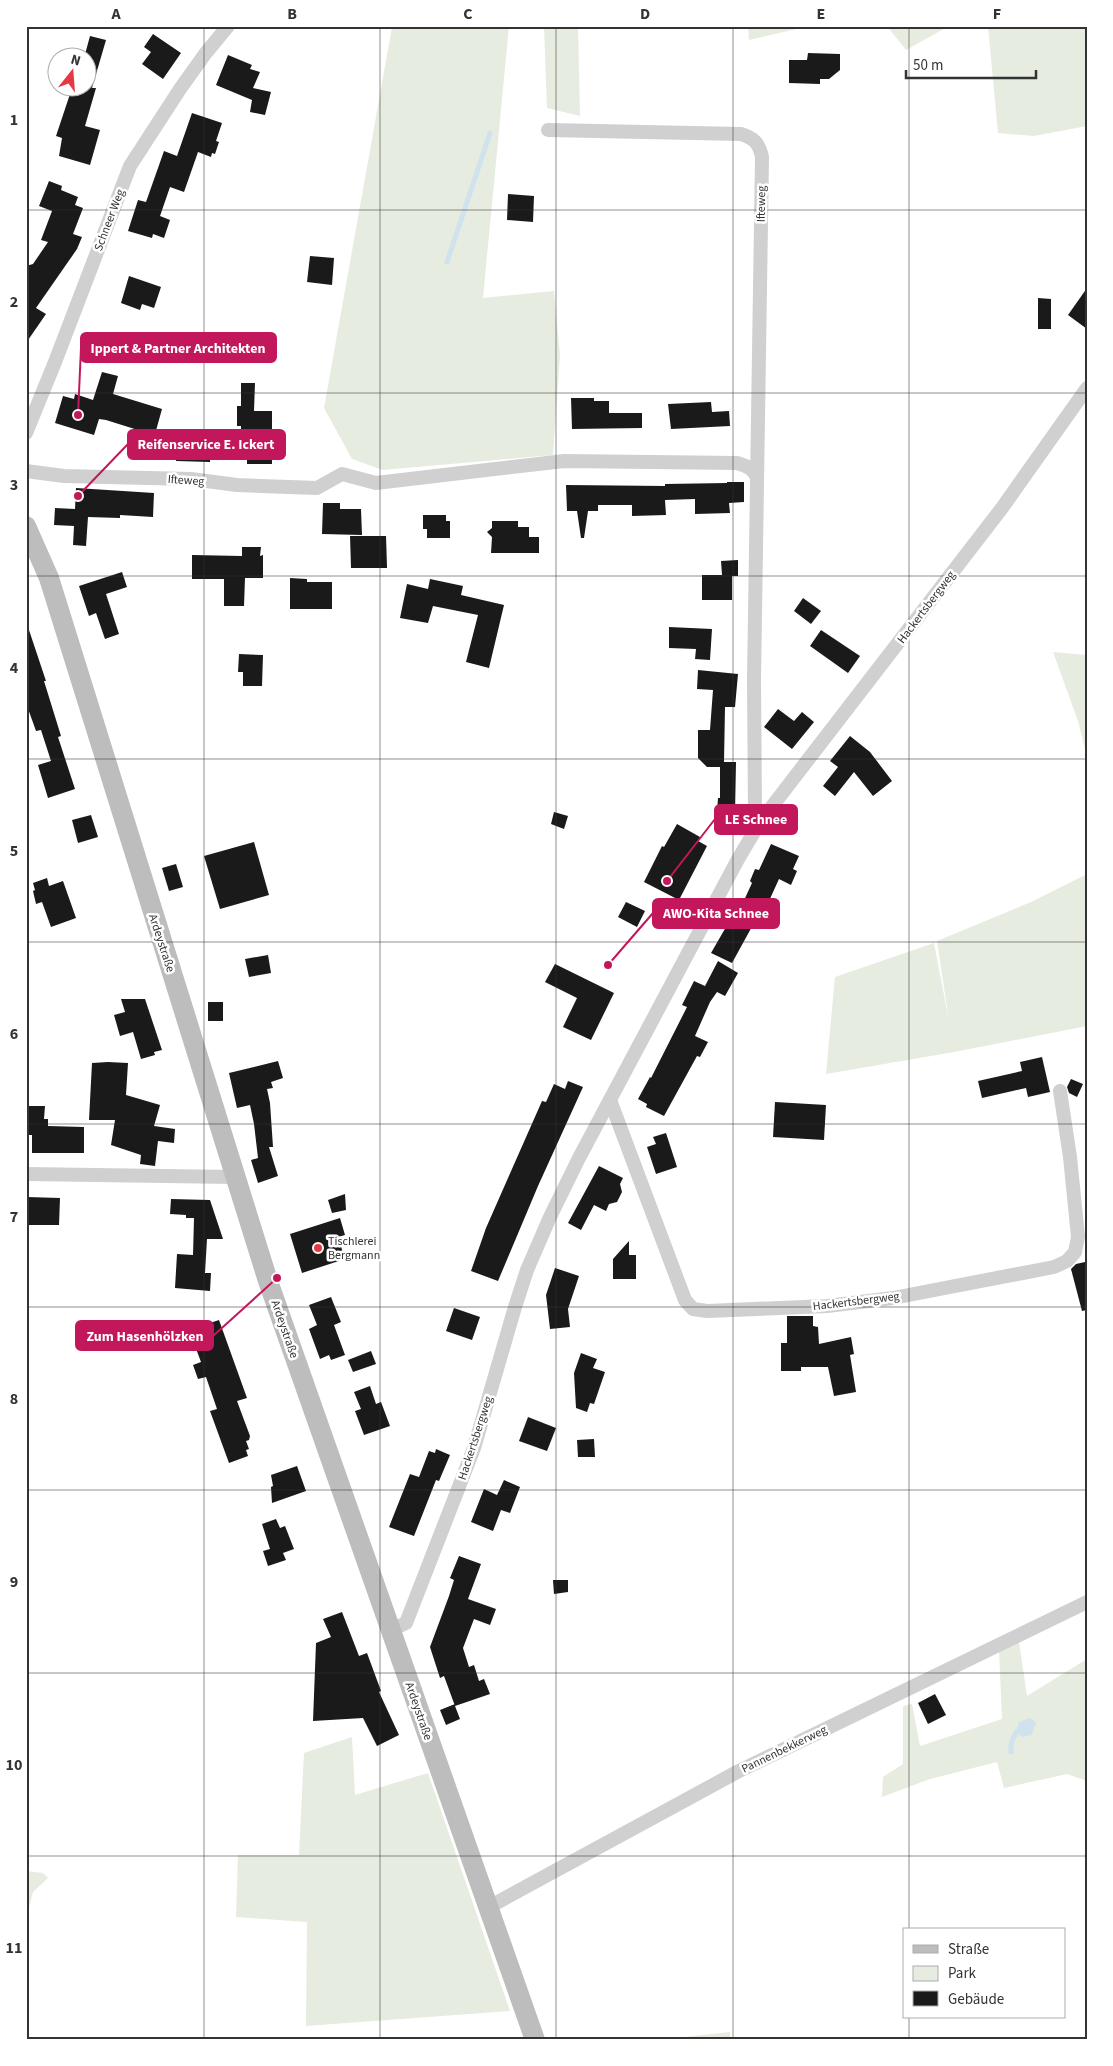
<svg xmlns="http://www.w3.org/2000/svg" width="1113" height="2066" viewBox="0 0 1113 2066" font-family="'Source Sans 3',sans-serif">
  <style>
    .green { fill: #e6ecdf }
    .water { fill: #cfe2ee }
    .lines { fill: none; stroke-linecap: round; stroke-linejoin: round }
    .stream { stroke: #cfe2ee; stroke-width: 5 }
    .building { fill: #1a1a1a }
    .street { stroke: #d0d0d0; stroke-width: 14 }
    .secondary { stroke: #bdbdbd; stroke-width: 20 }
    .grid { fill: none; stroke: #333; stroke-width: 1; stroke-opacity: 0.55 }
    .poi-dot { fill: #e63946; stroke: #fff; stroke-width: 2 }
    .labels { text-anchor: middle; stroke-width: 5; stroke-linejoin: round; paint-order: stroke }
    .street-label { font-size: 12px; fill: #333; stroke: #fff }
    .poi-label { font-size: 12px; fill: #333; stroke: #fff; text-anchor: start }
    .leader { fill: none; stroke: #c2185b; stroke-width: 2 }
    .callout-dot { fill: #c2185b; stroke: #fff; stroke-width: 2 }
    .callout { fill: #c2185b; stroke: #c2185b; stroke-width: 2 }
    .callout-label { font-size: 14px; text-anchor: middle; font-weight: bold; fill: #fff }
    .neatline { fill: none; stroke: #333; stroke-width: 2 }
    .grid-label { font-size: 16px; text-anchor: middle; font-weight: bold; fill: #333 }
  </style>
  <rect width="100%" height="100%" fill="#fff"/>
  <g class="green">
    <path d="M509,26L483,298L554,291L560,355L553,455L383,470L352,459L324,408L392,27Z"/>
    <path d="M544,26H578L580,116L547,108Z"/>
    <path d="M748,26H809L749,40Z"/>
    <path d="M887,26H949L906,50Z"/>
    <path d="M988,26H1087V126L1034,136L998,133Z"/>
    <path d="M1053,652L1087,655V757L1078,721Z"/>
    <path d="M1087,874V1026L954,1052L826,1074L835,977L934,943L949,1021L937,941L1031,902Z"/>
    <path d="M1019,1642L1027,1696L1087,1659V1781L1067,1774L1004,1788L997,1762L930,1779L882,1797L883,1777L903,1764V1706L912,1704L920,1746L1002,1719L999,1650Z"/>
    <path d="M352,1737L355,1795L428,1773L510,2011L306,2026L307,1922L236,1917L238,1855H299L304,1753Z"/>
    <path d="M26,1871L43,1873L48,1878L33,1892L26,1918Z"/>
    <path d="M730,2032L731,2040H657Z"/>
  </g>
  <path class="water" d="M1030,1718L1036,1722L1032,1735L1022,1737L1016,1732L1019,1722Z"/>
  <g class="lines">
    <g class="stream">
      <path d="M447,262L490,133"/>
      <path d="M1011,1752V1744L1016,1732"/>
    </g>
  </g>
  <g class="building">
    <path d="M153,34L181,53L163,79L142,64L151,52L144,47Z"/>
    <path d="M90,36L106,40L92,88H96L85,126L100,130L90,165L59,156L62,138L56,136L72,88H88V58H84Z"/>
    <path d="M808,53L840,54V70L829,79H820V84L789,83V60H807Z"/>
    <path d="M228,55L252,65L250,69L260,72L253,88L271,92L265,115L250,112L252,100L216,85Z"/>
    <path d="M192,113L222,123L216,141L219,142L215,154L212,153L211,157L198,152L184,192L170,187L160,216L170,220L164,238L153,234L152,238L128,231L138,200L146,202L164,151L177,156Z"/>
    <path d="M49,181L62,186L61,190L78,197L75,205L83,208L73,234L82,237L77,249L36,308L46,314L26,343V266L33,264L48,242L41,240L52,211L39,206Z"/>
    <path d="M508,194L534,196L533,222L507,220Z"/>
    <path d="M310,256L334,258L332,285L307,282Z"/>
    <path d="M129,276L161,287L154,308L142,304L140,310L121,303Z"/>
    <path d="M1087,288V329L1068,315Z"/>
    <path d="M1038,298L1051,299V329H1038Z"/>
    <path d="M102,372L118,376L113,394L162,409L152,445L139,441L141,431L106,420L99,419L94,435L55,423L63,396L74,399L75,394L93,400Z"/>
    <path d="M241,383H255L254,411H272V464H247V455H241V426H237V406H241Z"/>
    <path d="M571,398H594V401H609V413H642V428L572,429Z"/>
    <path d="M711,402L712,412L729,411L730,426L671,429L668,404Z"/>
    <path d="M177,438H211L210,462L176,461Z"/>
    <path d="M727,482H744V502L729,503L730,513L695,514V499L665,500L666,515L632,516V505H598V511H588L584,538H581L577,511H567L566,485L665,486V484L727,483Z"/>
    <path d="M76,488L154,493L153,517L120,515V518L88,517L86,546L73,545L74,526L54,525L55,508L75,509Z"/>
    <path d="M323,503H340V509H361L362,535L322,534Z"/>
    <path d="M423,515H446V521H450V538H427V529H423Z"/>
    <path d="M492,521H518V527H529V537H539V553H491L492,537L487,532L492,528Z"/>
    <path d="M350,536H386L387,568H351Z"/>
    <path d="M242,547H261L260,556L263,555V578H245L244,606H224V579H192V555L242,556Z"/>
    <path d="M738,560V576H732V600H702V575H722L721,561Z"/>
    <path d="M122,572L127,587L106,594L119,634L105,639L96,613L89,616L79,586Z"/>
    <path d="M290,578L307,579V582H332V609H290Z"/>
    <path d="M430,579L463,586L461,595L504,605L489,668L466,662L478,615L433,606L428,623L400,618L407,584L428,589Z"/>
    <path d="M803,598L821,611L811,624L794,611Z"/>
    <path d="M669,627L712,629L710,660L695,659L696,649L669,648Z"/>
    <path d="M26,630H29L46,681H44L61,736L58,737L75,789L48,798L38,765L51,761L41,730L36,731L26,703Z"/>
    <path d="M821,630L860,656L848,673L810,646Z"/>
    <path d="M239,654L263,655L262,686H243V672H238Z"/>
    <path d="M698,670L738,674L735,707H725L724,762H736L735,813L721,815V813H717L718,798H720V767H707L698,758V730H710L713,690L697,689Z"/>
    <path d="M778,709L794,721L802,712L814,722L792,749L764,727Z"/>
    <path d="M850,736L870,752L892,781L873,796L854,772L835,796L823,786L838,767L830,761Z"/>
    <path d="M554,812L568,816L564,829L551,824Z"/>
    <path d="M91,815L98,837L78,843L72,820Z"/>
    <path d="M677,824L700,837L698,841L707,846L679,900L644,882L662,846L664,847Z"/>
    <path d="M254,842L269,895L220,909L204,856Z"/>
    <path d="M771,844L799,856L793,869L797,871L791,885L779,879L758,925L754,923L732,963L711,953L730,920L734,922L752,883L750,881L755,869L759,870Z"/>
    <path d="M176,864L183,887L169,891L162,868Z"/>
    <path d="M47,878L49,886L63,881L76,918L51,927L42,902L36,904L33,891L35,890L33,883Z"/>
    <path d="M626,902L645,911L637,927L618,917Z"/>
    <path d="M268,955L271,973L249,977L245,959Z"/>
    <path d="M718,961L738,973L725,996L717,992L710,1002L695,1036L708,1042L700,1057L697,1056L664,1116L646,1107L647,1104L638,1099L650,1077L651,1078L687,1007L682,1005L694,981L705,986Z"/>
    <path d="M555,964L614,993L591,1040L563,1027L577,998L545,982Z"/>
    <path d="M121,999H145L162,1050L154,1052L155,1055L141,1059L133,1032L120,1036L114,1015L125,1012Z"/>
    <rect x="208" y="1002" width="15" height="19"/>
    <path d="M1042,1057L1050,1092L1028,1097L1026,1088L982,1098L978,1081L1022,1071L1020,1062Z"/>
    <path d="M278,1061L283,1078L271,1082L273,1088L267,1089L270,1103L273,1147H269L278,1176L258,1183L251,1160L258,1158L254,1124L250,1105L237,1108L229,1073Z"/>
    <path d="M108,1062L128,1063L126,1095L160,1105L154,1126L175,1129L174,1143L158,1141L155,1166L140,1164L141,1155L111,1145L115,1120H89L92,1063Z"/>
    <path d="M1071,1079L1083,1084L1077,1097L1069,1093L1067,1087Z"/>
    <path d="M568,1081L583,1087L538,1186L498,1281L471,1271L486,1228L542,1101L546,1102L554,1084L565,1089Z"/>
    <path d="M775,1102L826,1105L824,1140L773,1137Z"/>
    <path d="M26,1106H45L44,1119H48V1126L84,1127V1153H32V1135H26Z"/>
    <path d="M666,1133L677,1167L656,1174L647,1147L656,1144L653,1137Z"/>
    <path d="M599,1166L623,1178L620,1184L622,1192L617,1202L609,1204L606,1211L594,1205L581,1230L568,1223Z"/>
    <path d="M345,1194L346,1210L332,1213L328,1200Z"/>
    <path d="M27,1197L60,1198L59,1225H27Z"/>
    <path d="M171,1199L210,1200L223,1239H207L205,1273H211L210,1291L175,1288L177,1254L193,1255L194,1218H186V1215L170,1214Z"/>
    <path d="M340,1218L345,1235L338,1237L345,1259L302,1273L290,1234Z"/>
    <path d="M629,1241V1255H636V1279H613V1259Z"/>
    <path d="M1085,1262L1087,1270V1310L1082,1311L1071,1269L1076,1264Z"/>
    <path d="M555,1268L579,1276L568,1309L570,1327L550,1329L546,1295Z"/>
    <path d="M331,1297L341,1322L334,1325L345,1355L331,1360L329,1355L320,1359L309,1329L317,1325L309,1305Z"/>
    <path d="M454,1308L480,1317L472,1340L446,1331Z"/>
    <path d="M787,1316H813V1326L818,1327L819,1344L851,1337L854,1354L850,1355L856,1392L834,1396L828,1367H801V1371H781V1343H787Z"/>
    <path d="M219,1320L247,1398L237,1401L250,1436L249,1440L246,1441L249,1449L246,1450L248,1456L229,1463L210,1411L217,1409L206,1377L198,1379L193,1365L201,1362L189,1330Z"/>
    <path d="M371,1351L376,1364L353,1372L348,1360Z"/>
    <path d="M581,1353L597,1359L593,1368L605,1372L594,1404L590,1403L587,1412L576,1408L574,1373Z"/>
    <path d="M370,1386L376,1404L381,1402L390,1426L364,1435L355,1411L361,1409L354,1392Z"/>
    <path d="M528,1417L556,1428L547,1451L519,1441Z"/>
    <path d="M594,1439L595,1457H578L577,1440Z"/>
    <path d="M436,1449L450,1455L439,1481L436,1480L414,1536L389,1527L410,1474L419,1477L429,1451L435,1453Z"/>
    <path d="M297,1466L306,1491L272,1503L271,1487L273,1486L271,1475Z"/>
    <path d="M504,1480L520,1487L510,1513L501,1510L493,1531L471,1522L484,1489L497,1495Z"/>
    <path d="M276,1519L280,1528L285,1526L294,1549L283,1553L286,1560L268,1566L263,1551L270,1549L262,1524Z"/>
    <path d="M459,1556L481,1564L468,1599L496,1609L490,1625L474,1619L463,1648L469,1667L474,1665L479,1681L484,1679L490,1694L455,1706L460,1719L446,1725L440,1710L455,1704V1706L444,1676L440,1678L430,1647L449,1596L454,1580L450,1578Z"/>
    <path d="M553,1580H568V1592L554,1594Z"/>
    <path d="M342,1612L359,1656L367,1653L381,1691L379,1692L399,1735L377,1746L363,1718L313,1721L316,1643L331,1637L323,1619Z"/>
    <path d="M935,1694L946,1715L928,1724L918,1703Z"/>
  </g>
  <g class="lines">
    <g class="street">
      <path d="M548,130L741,134C754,138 759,143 762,157L754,680L755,814L760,822"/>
      <path d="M26,433L55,362L130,166L180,89L205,54L228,26"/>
      <path d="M26,471L64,476L191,479L237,485L317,488L342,474L376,483L564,461L737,463C747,466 753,468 757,478"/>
      <path d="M610,1100L685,1300L693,1309L707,1311L827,1306L893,1298L1054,1267L1067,1261L1075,1252L1078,1237L1070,1157L1060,1091"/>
      <path d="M26,1174L234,1177"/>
      <path d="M391,1630L406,1623L474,1448L515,1307L527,1270L550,1217L579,1158L737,861L760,822L1002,508L1087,388"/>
      <path d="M487,1908L737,1772L1087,1602"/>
    </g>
    <path class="secondary" d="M26,526L49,578L268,1281L535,2040"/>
  </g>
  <path class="grid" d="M204,26V2040M380,26V2040M556,26V2040M733,26V2040M909,26V1930M26,210H1087M26,393H1087M26,576H1087M26,759H1087M26,942H1087M26,1124H1087M26,1307H1087M26,1490H1087M26,1673H1087M26,1856H1087M909,2017V2040"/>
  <circle class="poi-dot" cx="318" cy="1248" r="5"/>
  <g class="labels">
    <g class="street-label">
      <text transform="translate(761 204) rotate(-89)" y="4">Ifteweg</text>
      <text transform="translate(109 220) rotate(-69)" y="4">Schneer Weg</text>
      <text transform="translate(186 480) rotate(4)" y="4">Ifteweg</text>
      <text transform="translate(926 607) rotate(-53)" y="4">Hackertsbergweg</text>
      <text transform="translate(162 943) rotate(72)" y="4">Ardeystraße</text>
      <text transform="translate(856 1301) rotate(-7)" y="4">Hackertsbergweg</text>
      <text transform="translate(285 1329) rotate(71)" y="4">Ardeystraße</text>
      <text transform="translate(475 1438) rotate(-72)" y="4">Hackertsbergweg</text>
      <text transform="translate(419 1711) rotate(71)" y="4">Ardeystraße</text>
      <text transform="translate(784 1749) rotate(-26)" y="4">Pannenbekkerweg</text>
    </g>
    <g class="poi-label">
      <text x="328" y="1245">Tischlerei<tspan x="328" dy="14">Bergmann</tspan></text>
    </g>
  </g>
  <path class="leader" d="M78 415L81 348M78 496L128 444M667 881L715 819M608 965L653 913M277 1278L213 1336"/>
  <g class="callout-dot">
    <circle cx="78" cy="415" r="5"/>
    <circle cx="78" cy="496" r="5"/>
    <circle cx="667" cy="881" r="5"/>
    <circle cx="608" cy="965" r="5"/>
    <circle cx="277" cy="1278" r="5"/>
  </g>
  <g class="callout">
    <rect x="81" y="333" width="195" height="29" rx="5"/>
    <rect x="128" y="430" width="157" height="29" rx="5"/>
    <rect x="715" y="805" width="82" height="29" rx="5"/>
    <rect x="653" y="899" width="126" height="29" rx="5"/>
    <rect x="76" y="1321" width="137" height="29" rx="5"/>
  </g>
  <g class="callout-label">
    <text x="178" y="353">Ippert &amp; Partner Architekten</text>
    <text x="206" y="449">Reifenservice E. Ickert</text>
    <text x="756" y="824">LE Schnee</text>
    <text x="716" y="918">AWO-Kita Schnee</text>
    <text x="145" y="1341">Zum Hasenhölzken</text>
  </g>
  <rect width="1113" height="2066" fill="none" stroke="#ffffff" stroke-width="55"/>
  <rect x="903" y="1928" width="162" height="90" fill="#ffffff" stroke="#adadad"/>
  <rect x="913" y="1945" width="25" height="8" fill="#bdbdbd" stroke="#adadad"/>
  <text x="948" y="1954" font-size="15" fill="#333333">Straße</text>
  <rect x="913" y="1966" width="25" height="15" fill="#e6ecdf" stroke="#adadad"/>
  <text x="948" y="1978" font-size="15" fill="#333333">Park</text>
  <rect x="913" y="1991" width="25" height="15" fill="#1a1a1a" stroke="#adadad"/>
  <text x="948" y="2004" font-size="15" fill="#333333">Gebäude</text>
  <g transform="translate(72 72) rotate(17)"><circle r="24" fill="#ffffff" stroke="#adadad"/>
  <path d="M0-4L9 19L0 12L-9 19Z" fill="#e63946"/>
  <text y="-8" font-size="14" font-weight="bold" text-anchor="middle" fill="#333333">N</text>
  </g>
  <path d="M906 70v8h130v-8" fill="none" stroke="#333333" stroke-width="2.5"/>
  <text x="913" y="70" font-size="15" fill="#333333" stroke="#ffffff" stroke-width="4" paint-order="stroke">50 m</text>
  <rect x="28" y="28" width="1058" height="2010" class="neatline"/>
  <g class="grid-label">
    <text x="116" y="19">A</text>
    <text x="292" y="19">B</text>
    <text x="468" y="19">C</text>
    <text x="645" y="19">D</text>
    <text x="821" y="19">E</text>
    <text x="997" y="19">F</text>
    <text x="14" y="125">1</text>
    <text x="14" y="307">2</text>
    <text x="14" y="490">3</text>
    <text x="14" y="673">4</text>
    <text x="14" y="856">5</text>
    <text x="14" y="1039">6</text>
    <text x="14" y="1222">7</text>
    <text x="14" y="1404">8</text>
    <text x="14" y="1587">9</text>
    <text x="14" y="1770">10</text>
    <text x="14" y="1953">11</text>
  </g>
</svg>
